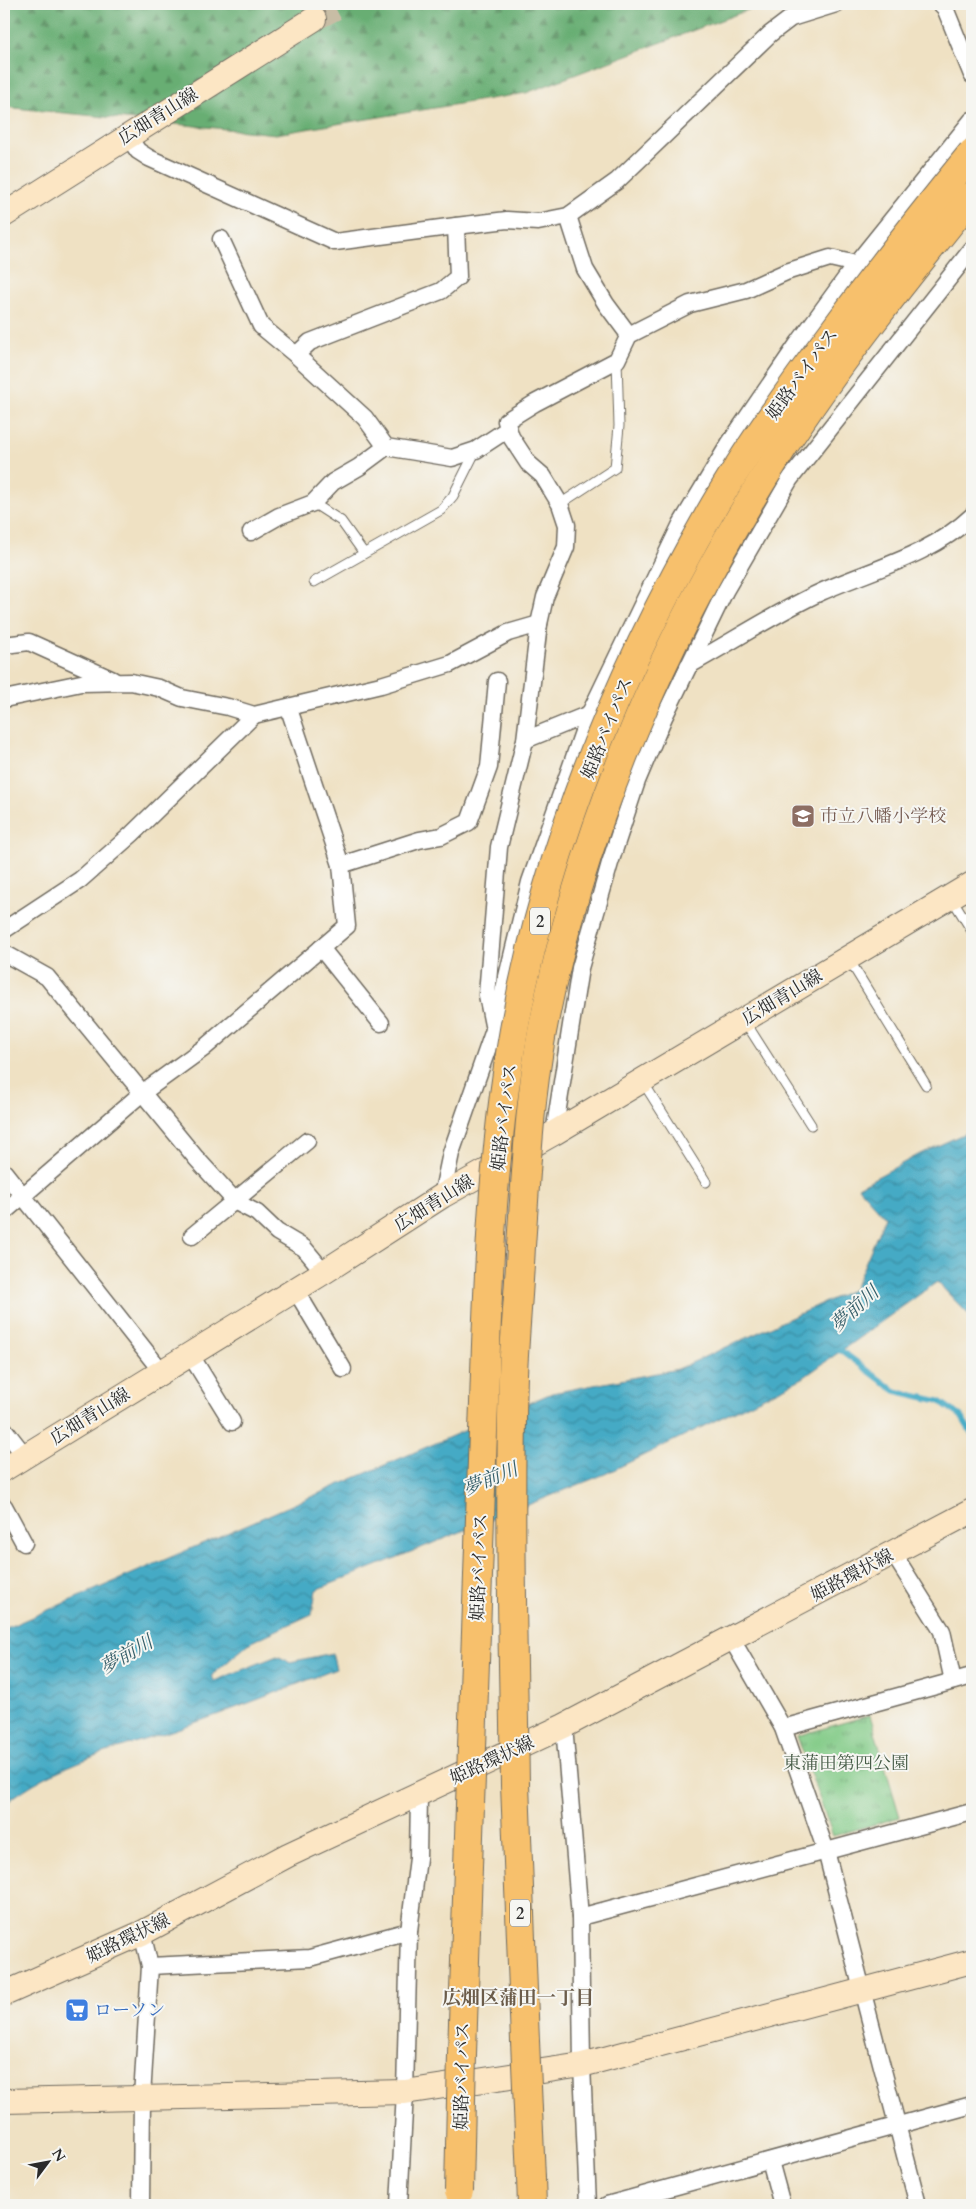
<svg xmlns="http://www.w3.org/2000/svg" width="976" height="2209" viewBox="0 0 976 2209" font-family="Cardo,'Noto Serif JP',serif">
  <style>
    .grass { fill: url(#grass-tufts); stroke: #567a58 }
    .forest { fill: url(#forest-firs); stroke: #4a6c4f }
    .water { fill: url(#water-waves); stroke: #386a78 }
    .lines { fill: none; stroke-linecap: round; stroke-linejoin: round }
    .stream { stroke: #45aac5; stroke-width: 5.5 }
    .secondary-tunnel { stroke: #c8bda5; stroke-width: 24; stroke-dasharray: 24 12; stroke-linecap: butt }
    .lane-casing { stroke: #706b60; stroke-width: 11 }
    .street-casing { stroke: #706b60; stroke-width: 19 }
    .secondary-casing { stroke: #706b60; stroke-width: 26 }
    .highway-casing { stroke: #706b60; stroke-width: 30 }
    .lane { stroke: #fff; stroke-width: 9 }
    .street { stroke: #fff; stroke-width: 16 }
    .secondary { stroke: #fce6c4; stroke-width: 24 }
    .highway { stroke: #f7c06c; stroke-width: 28 }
    .highway-bridge-casing { stroke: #706b60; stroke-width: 30; stroke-linecap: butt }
    .highway-bridge { stroke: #f7c06c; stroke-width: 28 }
    .labels { text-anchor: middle; stroke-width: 4; stroke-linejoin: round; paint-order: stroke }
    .shield { fill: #f6f6f2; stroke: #686867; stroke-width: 1 }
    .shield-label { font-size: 16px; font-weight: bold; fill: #2b2b2b }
    .street-label { font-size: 18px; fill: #2b2b2b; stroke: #f6f6f2 }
    .education-label { font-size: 18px; fill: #785e54; stroke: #f6f6f2; text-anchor: start }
    .park-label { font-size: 18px; fill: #455b46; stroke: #f6f6f2 }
    .shop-label { font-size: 18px; fill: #366cbe; stroke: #f6f6f2; text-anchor: start }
    .water-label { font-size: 19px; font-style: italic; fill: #355e69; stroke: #f6f6f2 }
    .neighbourhood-label { font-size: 19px; font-weight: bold; fill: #6b5c4a; stroke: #f6f6f2 }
  </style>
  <defs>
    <pattern id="grass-tufts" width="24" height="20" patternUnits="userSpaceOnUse" patternTransform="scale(1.25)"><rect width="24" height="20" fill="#81ca86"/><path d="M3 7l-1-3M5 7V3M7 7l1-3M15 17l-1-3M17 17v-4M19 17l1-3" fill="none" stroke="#6aa46e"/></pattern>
    <pattern id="forest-firs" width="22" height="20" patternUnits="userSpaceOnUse" patternTransform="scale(1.25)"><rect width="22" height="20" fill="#68ae73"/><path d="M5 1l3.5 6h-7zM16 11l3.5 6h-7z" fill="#568e5f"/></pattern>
    <pattern id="water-waves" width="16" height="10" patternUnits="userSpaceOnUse" patternTransform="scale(1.25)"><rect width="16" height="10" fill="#45aac5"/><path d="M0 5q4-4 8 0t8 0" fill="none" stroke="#3a8ba0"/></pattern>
  </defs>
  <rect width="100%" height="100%" fill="#f6f6f2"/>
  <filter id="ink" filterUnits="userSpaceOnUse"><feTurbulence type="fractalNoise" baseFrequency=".02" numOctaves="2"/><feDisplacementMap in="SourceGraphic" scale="10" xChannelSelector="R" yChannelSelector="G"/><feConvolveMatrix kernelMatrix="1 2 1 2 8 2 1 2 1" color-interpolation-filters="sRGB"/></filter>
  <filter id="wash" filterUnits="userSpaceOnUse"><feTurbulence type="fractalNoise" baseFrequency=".0096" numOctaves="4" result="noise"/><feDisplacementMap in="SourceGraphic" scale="20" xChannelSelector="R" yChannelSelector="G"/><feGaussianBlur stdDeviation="1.12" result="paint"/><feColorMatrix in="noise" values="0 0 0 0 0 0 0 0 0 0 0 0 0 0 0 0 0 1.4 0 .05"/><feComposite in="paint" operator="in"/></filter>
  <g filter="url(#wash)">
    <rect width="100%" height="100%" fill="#efe1c3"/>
    <path class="grass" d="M870,1715L900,1817L833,1836L797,1736Z"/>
    <path class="forest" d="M4,4H764L526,93L276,134L4,107Z"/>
    <path class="water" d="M972,1130V1318L937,1282L803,1378L605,1474L316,1590L312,1614L251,1642L212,1675L214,1681L277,1656L290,1662L332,1653L336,1669C285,1689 235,1709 183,1727C123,1748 53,1763 4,1805V1629L552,1393L678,1369L854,1289L885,1217L858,1187L920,1154Z"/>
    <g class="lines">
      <path class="stream" d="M836,1350L842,1351L895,1391L939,1401L961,1416L972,1434"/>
    </g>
  </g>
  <g filter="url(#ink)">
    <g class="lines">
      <path class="secondary-tunnel" d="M314,19L343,4"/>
      <g class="lane-casing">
        <g id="lane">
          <path d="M313,503L341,521L363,552"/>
          <path d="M560,504L615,468L619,426L617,360"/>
          <path d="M314,582L441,510L453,496L476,450"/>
          <path d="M951,897L972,931"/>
          <path d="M848,958L926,1085"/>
          <path d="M744,1020L811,1125"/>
          <path d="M643,1082L706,1182"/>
        </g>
      </g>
      <g class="street-casing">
        <g id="street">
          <path d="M941,4L945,8L972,75"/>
          <path d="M127,135L138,151L149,158L335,242L456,226L507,220L538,222L568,216L617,181L770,34L791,18L836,4"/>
          <path d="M568,216L585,269L606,304L629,335"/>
          <path d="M221,239L261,326L296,355L365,418L386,447L452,458L476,450L508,429"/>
          <path d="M296,355L310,342L441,291L458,277L456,226"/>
          <path d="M251,532L279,516L313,503L333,482L359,467L386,447"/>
          <path d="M4,645L29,642L113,680"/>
          <path d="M688,666C732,642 775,613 821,592C872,569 930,556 972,516"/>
          <path d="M4,699L81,683L131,682L159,688L182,698L228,707L254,715L381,685L450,664L508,633L539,624"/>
          <path d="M525,740L594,712"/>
          <path d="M341,865L419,840L441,836L469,822L489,767L497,681"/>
          <path d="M4,930L80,880L132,834L254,715"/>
          <path d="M321,948L381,1023"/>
          <path d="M4,953L47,977L196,1158L236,1202L257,1213L277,1232L304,1248L324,1272"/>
          <path d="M493,1025L487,995L499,847L525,740L539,624L545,597L566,547L567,525L560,504L543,476L528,463L511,437L506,421L535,403L617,360L629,335L690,304L746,290L786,272L830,258L856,264"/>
          <path d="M554,1133L580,968L610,863L637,781L664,717L725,591L790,479L972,249"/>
          <path d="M4,1172L162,1372"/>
          <path d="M442,1196L451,1153L494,1030L530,882L589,715L681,524L729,444L799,342L856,264L972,120"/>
          <path d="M4,1212L142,1093L204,1048L347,926L341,865L289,709"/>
          <path d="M192,1236L307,1141"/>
          <path d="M295,1289L343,1369"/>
          <path d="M190,1354L232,1422"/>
          <path d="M4,1429L25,1456"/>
          <path d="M4,1506L24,1543"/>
          <path d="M893,1553L942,1631L953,1681"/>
          <path d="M731,1638L783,1728L826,1851L918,2205"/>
          <path d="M564,1726L580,1917L582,2065L588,2205"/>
          <path d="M783,1728L972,1676"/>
          <path d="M580,1917L972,1812"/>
          <path d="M150,1966L310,1958L409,1931"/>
          <path d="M770,2161L782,2205"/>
          <path d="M141,2205L142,2097L150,1966L142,1933"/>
          <path d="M399,2205L405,2092L409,1931L418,1858L419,1794"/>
          <path d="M607,2205L972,2105"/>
        </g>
      </g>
      <g class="secondary-casing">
        <g id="secondary">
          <path d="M4,215L314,19"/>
          <path d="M4,1469L324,1272L442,1196L554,1133L972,884"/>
          <path d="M4,1994L142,1933L288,1855L564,1726L972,1511"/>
          <path d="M4,2101L405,2092L582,2065L972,1961"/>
        </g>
      </g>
      <g class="highway-casing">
        <g id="highway">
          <path d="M515,1785L525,2041"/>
          <path d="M462,2054L470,1805"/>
          <path d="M531,2178L532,2205"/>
        </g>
      </g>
      <use href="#lane" class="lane"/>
      <use href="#street" class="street"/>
      <use href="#secondary" class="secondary"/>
      <use href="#highway" class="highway"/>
      <g class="highway-bridge-casing">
        <g id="highway-bridge">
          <path d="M515,1785C513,1648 509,1511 513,1374C515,1331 519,1288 521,1246C526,1175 529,1102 542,1032C581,826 669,625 782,449C839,361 906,278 972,196"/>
          <path d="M470,1805C475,1671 480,1537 484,1403C488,1279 492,1153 514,1030C547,846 621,667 714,506C750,445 792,386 835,329C879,269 925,211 972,153"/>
          <path d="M525,2041L531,2178"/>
          <path d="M459,2191L462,2054"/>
        </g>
      </g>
      <use href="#highway-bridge" class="highway-bridge"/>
    </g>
  </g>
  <defs>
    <g id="school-square" transform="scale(1.25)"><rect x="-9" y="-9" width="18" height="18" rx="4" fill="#8d6e63" stroke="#f6f6f2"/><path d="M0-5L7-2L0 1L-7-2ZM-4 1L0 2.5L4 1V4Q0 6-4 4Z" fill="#fff"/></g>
    <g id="supermarket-square" transform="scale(1.25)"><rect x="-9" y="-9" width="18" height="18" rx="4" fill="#3f7fe0" stroke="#f6f6f2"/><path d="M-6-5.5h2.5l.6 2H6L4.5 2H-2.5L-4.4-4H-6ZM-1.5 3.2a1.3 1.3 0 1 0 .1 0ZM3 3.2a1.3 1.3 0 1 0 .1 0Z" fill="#fff"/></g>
  </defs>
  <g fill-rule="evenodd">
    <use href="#school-square" x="803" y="816"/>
    <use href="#supermarket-square" x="77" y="2010"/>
  </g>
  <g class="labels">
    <g class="shield">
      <rect x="530" y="907.5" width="20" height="27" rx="4"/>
      <rect x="510" y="1899.5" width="20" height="27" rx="4"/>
    </g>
    <g class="shield-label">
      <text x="540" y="927">2</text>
      <text x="520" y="1919">2</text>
    </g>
    <g class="street-label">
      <text transform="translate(158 116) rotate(-32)" y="6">広畑青山線</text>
      <text transform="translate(802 374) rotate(-54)" y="6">姫路バイパス</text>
      <text transform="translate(607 728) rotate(-68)" y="6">姫路バイパス</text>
      <text transform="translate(782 997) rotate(-31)" y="6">広畑青山線</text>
      <text transform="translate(504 1117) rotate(-83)" y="6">姫路バイパス</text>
      <text transform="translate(434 1203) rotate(-32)" y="6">広畑青山線</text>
      <text transform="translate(90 1416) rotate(-32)" y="6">広畑青山線</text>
      <text transform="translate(479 1567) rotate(-88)" y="6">姫路バイパス</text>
      <text transform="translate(852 1575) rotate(-28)" y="6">姫路環状線</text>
      <text transform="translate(492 1760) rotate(-25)" y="6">姫路環状線</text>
      <text transform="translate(128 1938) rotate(-26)" y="6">姫路環状線</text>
      <text transform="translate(462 2076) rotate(-89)" y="6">姫路バイパス</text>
    </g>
    <g class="education-label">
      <text x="820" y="822">市立八幡小学校</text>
    </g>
    <g class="park-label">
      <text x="846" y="1769">東蒲田第四公園</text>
    </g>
    <g class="shop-label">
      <text x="94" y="2016">ローソン</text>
    </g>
    <g class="water-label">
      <text transform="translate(854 1308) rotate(-42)" y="7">夢前川</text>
      <text transform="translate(490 1478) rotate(-22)" y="7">夢前川</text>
      <text transform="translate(126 1654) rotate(-30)" y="7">夢前川</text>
    </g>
    <g class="neighbourhood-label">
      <text x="518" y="2004">広畑区蒲田一丁目</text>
    </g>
  </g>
  <rect width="976" height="2209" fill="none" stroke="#f6f6f2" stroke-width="20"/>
  <g transform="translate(48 2162) rotate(58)" stroke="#f6f6f2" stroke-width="4" paint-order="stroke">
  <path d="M0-4L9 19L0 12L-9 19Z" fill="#2b2b2b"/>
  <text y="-8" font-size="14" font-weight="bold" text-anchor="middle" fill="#2b2b2b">N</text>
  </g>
</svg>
